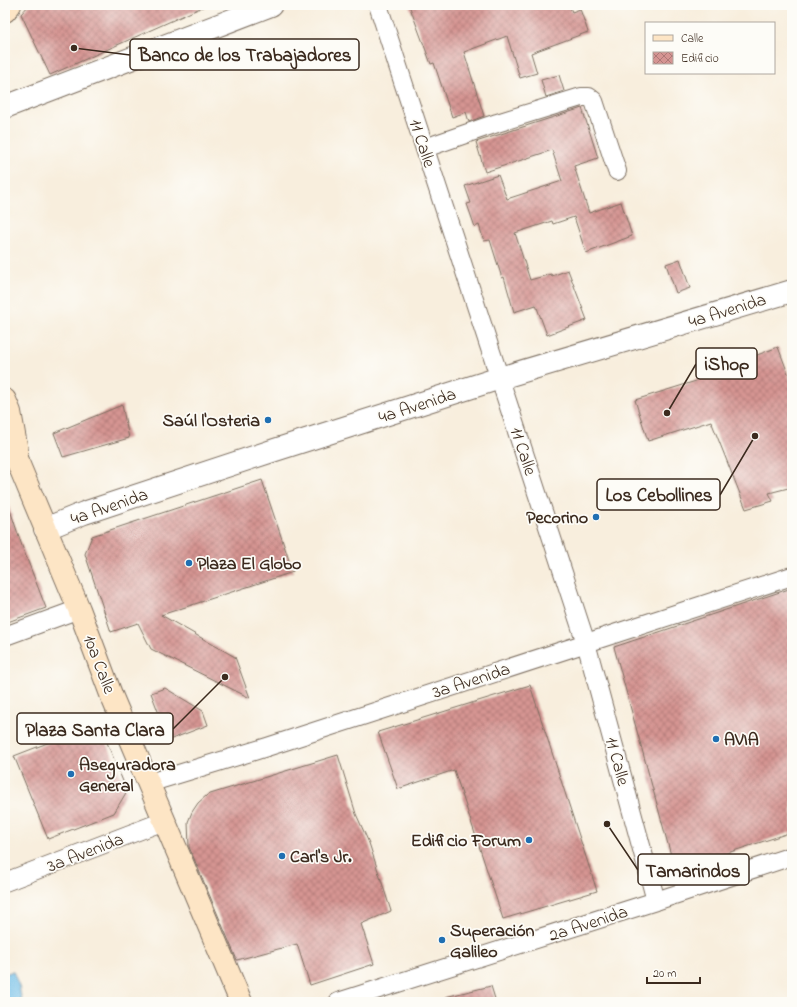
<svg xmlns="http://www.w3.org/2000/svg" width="797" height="1007" viewBox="0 0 797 1007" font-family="'Indie Flower',sans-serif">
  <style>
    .water { fill: #6ebde8; stroke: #547483 }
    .building { fill: url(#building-cross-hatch) }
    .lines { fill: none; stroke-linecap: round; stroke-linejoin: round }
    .minor-casing { stroke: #7d6f61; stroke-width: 20 }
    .tertiary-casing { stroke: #7d6f61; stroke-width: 24 }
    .secondary-casing { stroke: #7d6f61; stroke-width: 24 }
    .minor { stroke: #fff; stroke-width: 18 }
    .tertiary { stroke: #fff; stroke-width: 22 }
    .secondary { stroke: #fde5c5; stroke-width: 22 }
    .poi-dot { fill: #1f6fb2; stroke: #fdfcf7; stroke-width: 1.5 }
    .labels { text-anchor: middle; stroke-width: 3.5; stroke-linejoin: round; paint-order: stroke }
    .street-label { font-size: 18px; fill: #3b2a1e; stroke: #fdfcf7 }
    .poi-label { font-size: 18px; font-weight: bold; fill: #3b2a1e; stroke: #fdfcf7; text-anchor: start }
    .leader { fill: none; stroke: #3b2a1e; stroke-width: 1.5 }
    .callout-dot { fill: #3b2a1e; stroke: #fdfcf7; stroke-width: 1.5 }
    .callout { fill: #fdfcf7; stroke: #3b2a1e; stroke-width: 1.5 }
    .callout-label { font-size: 19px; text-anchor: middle; font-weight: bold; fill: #3b2a1e }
  </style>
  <defs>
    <pattern id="building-cross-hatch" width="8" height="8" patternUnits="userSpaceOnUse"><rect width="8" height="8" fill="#d59492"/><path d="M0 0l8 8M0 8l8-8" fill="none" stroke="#ae7977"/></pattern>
  </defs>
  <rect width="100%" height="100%" fill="#fdfcf7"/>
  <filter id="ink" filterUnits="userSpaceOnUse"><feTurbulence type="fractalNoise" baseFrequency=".025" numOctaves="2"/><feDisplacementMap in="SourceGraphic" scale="8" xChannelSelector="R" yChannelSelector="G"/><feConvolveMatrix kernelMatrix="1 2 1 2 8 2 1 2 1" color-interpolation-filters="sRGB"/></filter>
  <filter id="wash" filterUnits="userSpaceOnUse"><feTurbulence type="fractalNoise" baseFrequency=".012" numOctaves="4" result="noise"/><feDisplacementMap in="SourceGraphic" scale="16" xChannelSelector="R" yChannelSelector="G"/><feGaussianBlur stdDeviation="0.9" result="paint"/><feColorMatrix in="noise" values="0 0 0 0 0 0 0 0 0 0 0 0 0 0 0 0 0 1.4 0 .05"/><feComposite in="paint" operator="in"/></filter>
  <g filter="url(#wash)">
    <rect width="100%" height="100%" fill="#f8eedd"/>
    <path class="water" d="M13,971L19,986L22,1002H5V974Z"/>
    <g id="blocks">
      <g class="building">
        <path d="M29,5H207L50,75L21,14Z"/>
        <path d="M409,5H569L572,12L580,9L588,32L531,53L537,73L520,78L507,36L464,52L484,116L469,122L466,112L452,117L434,63L431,64Z"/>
        <path d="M559,75L564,91L546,97L541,80Z"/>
        <path d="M582,108L598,158L574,166L589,213L621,202L632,236L586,253L574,217L553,224L552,221L515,233L530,280L551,274L552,276L568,270L587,320L547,335L536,305L514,312L504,277L502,278L490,240L484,241L479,225L475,227L467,204L471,203L465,186L498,175L507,199L562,181L552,150L485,172L476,142Z"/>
        <path d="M680,259L690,288L676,293L666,264Z"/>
        <path d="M778,347L792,384V487L769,493L773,501L746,509L711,421L648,441L635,400L696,381L695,379Z"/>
        <path d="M122,405L129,438L63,457L54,433Z"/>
        <path d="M262,480L293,572L161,615L235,657L250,698L151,649L138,623L111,632L85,554L92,536Z"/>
        <path d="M7,501L22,546L46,608L5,623V502Z"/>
        <path d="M792,588V832L675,870L614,647Z"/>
        <path d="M530,685L597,891L503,919L454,770L398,789L378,732Z"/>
        <path d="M165,688L203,711L208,725L169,740L151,693Z"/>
        <path d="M99,723L127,791L114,813L48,839L14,756Z"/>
        <path d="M338,755L356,814L369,843L391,911L361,924L374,964L310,985L297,944L237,960L189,847L188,822L192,812L198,803L207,795Z"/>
        <path d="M491,986L496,1002H446L445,997Z"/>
      </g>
    </g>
  </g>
  <g filter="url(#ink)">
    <use href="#blocks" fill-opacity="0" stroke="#7d6f61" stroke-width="1"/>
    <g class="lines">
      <g class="minor-casing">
        <g id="minor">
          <path d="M378,5L586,643L656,901"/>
          <path d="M425,148L497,123L581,97H589L594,101L617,171"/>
          <path d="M5,636L79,609"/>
          <path d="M149,783L267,747L792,576"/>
          <path d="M5,882L164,821"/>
          <path d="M338,1002L656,901L792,856"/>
        </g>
      </g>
      <g class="tertiary-casing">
        <g id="tertiary">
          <path d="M5,107L271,5"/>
          <path d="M45,529L84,513L275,450L500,378L792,291"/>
        </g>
      </g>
      <g class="secondary-casing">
        <g id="secondary">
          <path d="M5,11L10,5"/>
          <path d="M5,400L10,412L17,451"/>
          <path d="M5,436L19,465L79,609L112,697L241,1002"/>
        </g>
      </g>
      <use href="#minor" class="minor"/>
      <use href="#tertiary" class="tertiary"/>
      <use href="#secondary" class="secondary"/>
    </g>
  </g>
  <g class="poi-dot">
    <circle cx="268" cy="420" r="4"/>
    <circle cx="596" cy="517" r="4"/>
    <circle cx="189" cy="563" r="4"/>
    <circle cx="716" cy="739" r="4"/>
    <circle cx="71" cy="774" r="4"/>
    <circle cx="529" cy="840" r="4"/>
    <circle cx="282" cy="856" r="4"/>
    <circle cx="442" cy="940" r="4"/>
  </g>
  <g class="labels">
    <g class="street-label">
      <text transform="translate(423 143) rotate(72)" y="6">11 Calle</text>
      <text transform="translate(727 310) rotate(-17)" y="6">4a Avenida</text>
      <text transform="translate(417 405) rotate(-18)" y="6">4a Avenida</text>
      <text transform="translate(524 451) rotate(72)" y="6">11 Calle</text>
      <text transform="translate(109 506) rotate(-19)" y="6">4a Avenida</text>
      <text transform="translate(100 664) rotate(69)" y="6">10a Calle</text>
      <text transform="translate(471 680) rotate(-18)" y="6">3a Avenida</text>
      <text transform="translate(618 761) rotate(75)" y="6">11 Calle</text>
      <text transform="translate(85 852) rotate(-21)" y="6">3a Avenida</text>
      <text transform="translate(588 923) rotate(-18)" y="6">2a Avenida</text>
    </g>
    <g class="poi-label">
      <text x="260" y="426" text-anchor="end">Saúl l'Osteria</text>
      <text x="588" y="523" text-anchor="end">Pecorino</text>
      <text x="197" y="569">Plaza El Globo</text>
      <text x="724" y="745">AVIA</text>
      <text x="79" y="770">Aseguradora<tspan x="79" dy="21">General</tspan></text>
      <text x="521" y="846" text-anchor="end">Edificio Forum</text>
      <text x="290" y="862">Carl's Jr.</text>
      <text x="450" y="936">Superación<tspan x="450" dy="21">Galileo</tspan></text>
    </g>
  </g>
  <path class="leader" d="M74 48L130 55M667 413L696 364M755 436L720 495M225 677L173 729M607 824L638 870"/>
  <g class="callout-dot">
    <circle cx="74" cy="48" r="4"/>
    <circle cx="667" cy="413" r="4"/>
    <circle cx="755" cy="436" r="4"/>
    <circle cx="225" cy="677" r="4"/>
    <circle cx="607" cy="824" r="4"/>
  </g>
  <g class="callout">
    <rect x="130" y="39" width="229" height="31" rx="4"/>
    <rect x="696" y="348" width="61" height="31" rx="4"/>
    <rect x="597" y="479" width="123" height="31" rx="4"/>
    <rect x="17" y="713" width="156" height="31" rx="4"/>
    <rect x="638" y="854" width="111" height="31" rx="4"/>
  </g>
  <g class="callout-label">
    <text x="245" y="61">Banco de los Trabajadores</text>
    <text x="727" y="370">iShop</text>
    <text x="659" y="501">Los Cebollines</text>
    <text x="95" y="736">Plaza Santa Clara</text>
    <text x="693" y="877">Tamarindos</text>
  </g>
  <rect width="797" height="1007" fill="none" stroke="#fdfcf7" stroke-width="20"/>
  <rect x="645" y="22" width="130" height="52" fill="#fdfcf7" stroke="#afa8a0"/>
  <rect x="653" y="35" width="20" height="6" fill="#fde5c5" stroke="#afa8a0"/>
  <text x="681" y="42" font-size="12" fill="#3b2a1e">Calle</text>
  <rect x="653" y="52" width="20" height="12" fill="url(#building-cross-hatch)" stroke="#afa8a0"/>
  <text x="681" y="62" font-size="12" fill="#3b2a1e">Edificio</text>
  <path d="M647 977v6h53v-6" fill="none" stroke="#3b2a1e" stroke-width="2"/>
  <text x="653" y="977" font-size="12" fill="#3b2a1e" stroke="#fdfcf7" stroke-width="3" paint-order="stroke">20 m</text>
</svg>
